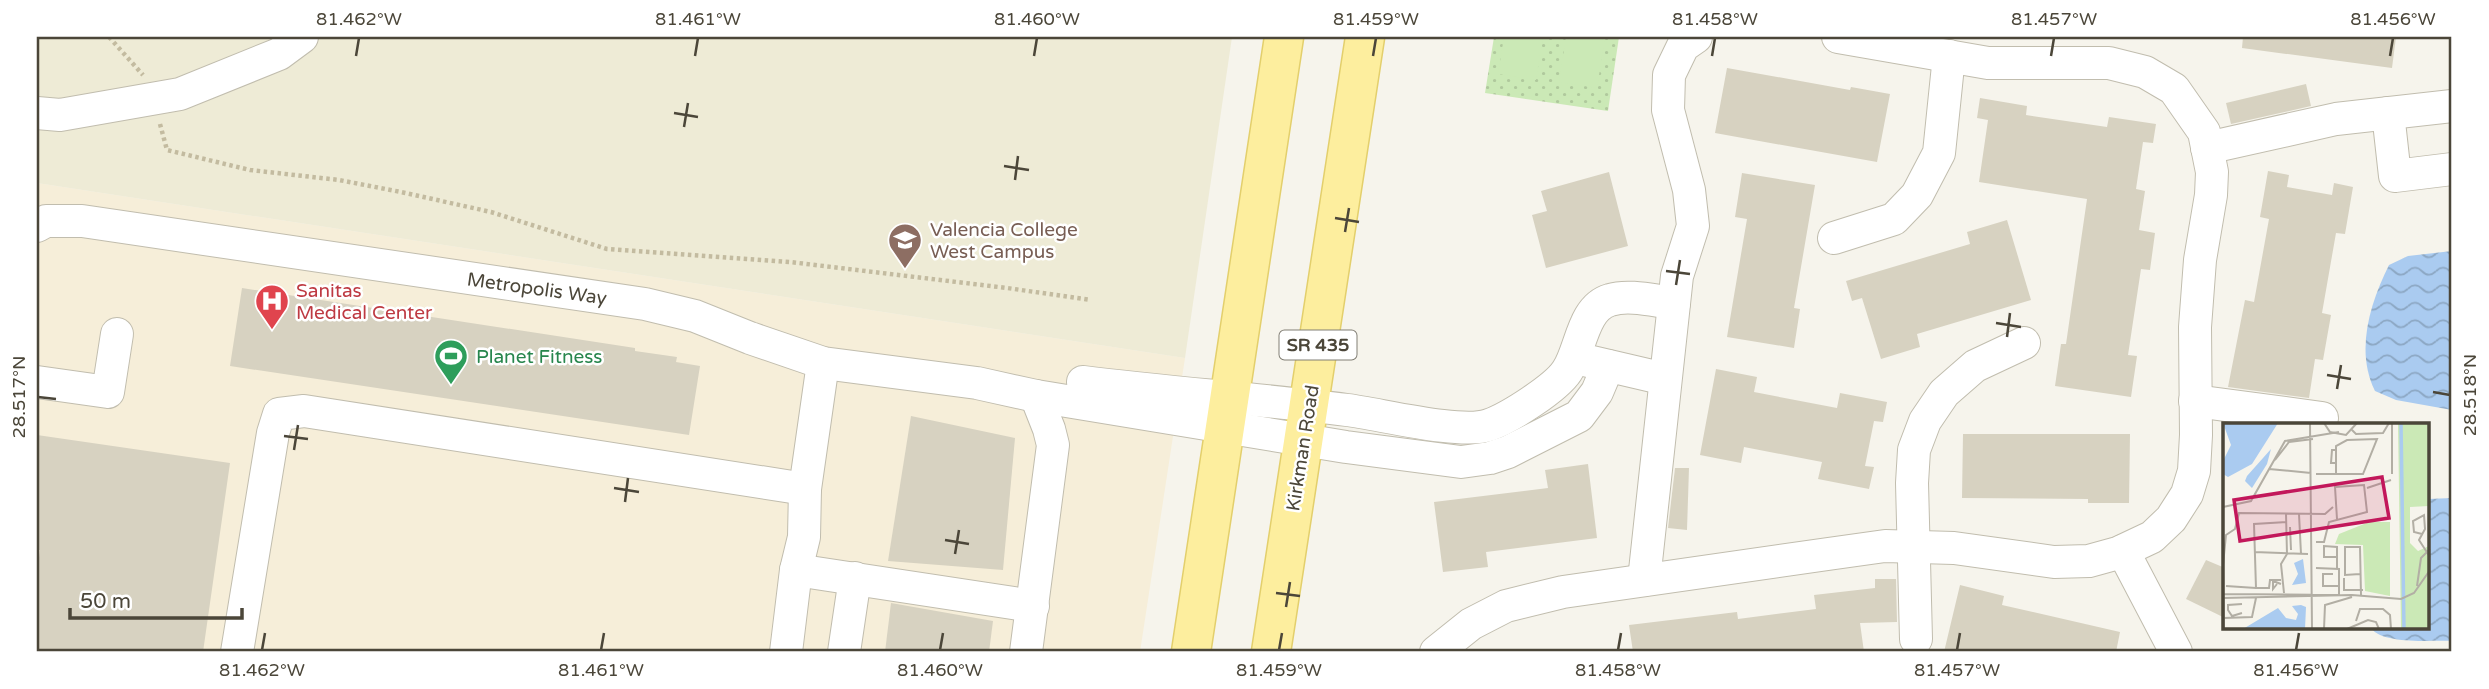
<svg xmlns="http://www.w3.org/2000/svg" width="2489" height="689" viewBox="0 0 2489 689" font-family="'Varela Round',sans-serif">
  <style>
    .commercial { fill: #f6eed9 }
    .education { fill: #eeebd6 }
    .grass { fill: url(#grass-dots) }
    .pitch { fill: #cbe9b6 }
    .water { fill: url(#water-waves) }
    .building { fill: #d7d2c1 }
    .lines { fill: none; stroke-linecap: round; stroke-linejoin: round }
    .minor-casing { stroke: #c1bdae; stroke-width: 34 }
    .major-casing { stroke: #e3cf6c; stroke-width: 41 }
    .path { stroke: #c3bba0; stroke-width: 4.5; stroke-dasharray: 3.5 3.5; stroke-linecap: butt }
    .minor { stroke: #fff; stroke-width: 32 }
    .major { stroke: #fdee9e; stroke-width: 38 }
    .ticks { fill: none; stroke: #4b4639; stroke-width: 2.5 }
    .labels { text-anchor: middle; stroke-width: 5; stroke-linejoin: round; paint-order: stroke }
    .shield { fill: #fff; stroke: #817e74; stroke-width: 2 }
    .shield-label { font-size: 18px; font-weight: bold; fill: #4b4639 }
    .education-label { font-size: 19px; fill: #785e54; stroke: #fff; text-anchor: start }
    .street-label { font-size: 19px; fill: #4b4639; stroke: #fff }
    .health-label { font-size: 19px; fill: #be3a42; stroke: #fff; text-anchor: start }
    .leisure-label { font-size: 19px; fill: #27864d; stroke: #fff; text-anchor: start }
    .inset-river { fill: none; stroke: #aacbf0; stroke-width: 3.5 }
    .inset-road { fill: none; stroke: #b2aea4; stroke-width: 2 }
    .view { fill: #c2185b; fill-opacity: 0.15; stroke: #c2185b; stroke-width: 3.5 }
    .inset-edge { fill: none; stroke: #4b4639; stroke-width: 3.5 }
    .neatline { fill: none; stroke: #4b4639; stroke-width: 2.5 }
    .ticks-label { font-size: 18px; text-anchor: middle; fill: #4b4639 }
  </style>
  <defs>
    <pattern id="grass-dots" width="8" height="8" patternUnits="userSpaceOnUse" patternTransform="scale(1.75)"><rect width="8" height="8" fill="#cbe9b6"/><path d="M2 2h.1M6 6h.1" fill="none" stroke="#b0c99d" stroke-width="1.8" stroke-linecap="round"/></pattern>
    <pattern id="water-waves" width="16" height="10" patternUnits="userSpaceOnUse" patternTransform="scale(1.75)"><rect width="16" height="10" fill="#aacbf0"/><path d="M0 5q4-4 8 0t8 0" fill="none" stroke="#8ca7c3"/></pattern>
  </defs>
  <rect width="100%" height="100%" fill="#f6f4ec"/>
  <path class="commercial" d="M37,183L1185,358L1140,652H37Z"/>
  <path class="education" d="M37,37H1232L1185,358L37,183Z"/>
  <path class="grass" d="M1494,37H1619L1608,111L1485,93Z"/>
  <g class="pitch">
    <path d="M1504,37H1543L1536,80L1498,74Z"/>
    <path d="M1566,37H1605L1597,88L1559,82Z"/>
  </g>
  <g class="water">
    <path d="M2452,251V410L2396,400L2375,391C2355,351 2370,303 2389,265L2408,256Z"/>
    <path d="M2452,498V641C2432,640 2383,645 2371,628H2428V499Z"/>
  </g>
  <g class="building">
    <path d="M2243,37H2396L2392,68L2242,48Z"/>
    <path d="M1727,68L1850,90L1851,87L1890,94L1877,162L1715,133Z"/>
    <path d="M2306,84L2311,106L2231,124L2226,103Z"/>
    <path d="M1980,98L2027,106L2026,115L2107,127L2109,117L2156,124L2153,143L2143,142L2136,189L2145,191L2139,230L2155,233L2150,270L2141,269L2128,355L2137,356L2131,397L2055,386L2061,344H2066L2087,199L1979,182L1988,120L1977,118Z"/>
    <path d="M2268,171L2289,175L2287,187L2332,195L2334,183L2353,187L2345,234L2336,233L2322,313L2331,315L2323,360L2315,359L2309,398L2228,387L2245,300L2254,302L2269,219L2260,217Z"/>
    <path d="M1609,172L1628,246L1546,268L1532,215L1547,211L1541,191Z"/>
    <path d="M1742,173L1815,185L1794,308L1800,309L1794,348L1727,337L1747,219L1735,217Z"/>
    <path d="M2007,220L2031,300L1917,334L1920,347L1881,359L1862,298L1852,301L1846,281L1970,244L1967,232Z"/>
    <path d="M242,288L635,348V351L677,357L676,362L700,366L689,435L230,366Z"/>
    <path d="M1716,369L1757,377L1754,392L1837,408L1840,393L1887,402L1883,422L1874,421L1865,466L1874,467L1869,489L1818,479L1822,462L1744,447L1741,463L1700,455Z"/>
    <path d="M911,416L1015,438L1003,570L888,561Z"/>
    <path d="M1963,434H2130L2129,503H2088V499L1962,498Z"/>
    <path d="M37,435L230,463L203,652H37V573L40,550H37Z"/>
    <path d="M1588,464L1597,538L1486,552L1488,567L1443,572L1434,502L1548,488L1545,470Z"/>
    <path d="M1675,468H1689L1687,530L1668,528Z"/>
    <path d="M2206,560L2225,568V618L2186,599Z"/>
    <path d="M1875,579H1896L1897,622L1860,623L1864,652H1633L1629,625L1737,612L1738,619L1816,609L1814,595L1875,588Z"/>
    <path d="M1960,585L2004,596L2002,605L2120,632L2116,652H1944Z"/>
    <path d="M891,603L993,621L989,652H885Z"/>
  </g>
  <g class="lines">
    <g class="minor-casing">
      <g id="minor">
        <path d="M37,113L60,115L180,94L279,54L302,37"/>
        <path d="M2388,113L2395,176L2452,169"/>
        <path d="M2207,148L2336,119L2452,106"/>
        <path d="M37,226L46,221H82L645,304L695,316L750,338L823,363L977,383L1036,396L1346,447L1461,462L1490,458L1508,452L1579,416L1597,392L1608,366"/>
        <path d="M1834,238L1894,219L1917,195L1939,153L1949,56"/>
        <path d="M1588,361L1665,379"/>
        <path d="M37,382L108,392L117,334"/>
        <path d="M1083,382C1171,393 1259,399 1347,410C1380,414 1461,435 1489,425C1509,418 1556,388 1567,371C1581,351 1582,308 1610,300C1629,294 1655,301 1674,303"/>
        <path d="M2195,401L2322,418"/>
        <path d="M2123,551L2176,652"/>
        <path d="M796,570L1033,606"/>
        <path d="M1644,580L1677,276L1693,226L1689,190L1668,110L1669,75L1683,46L1696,37"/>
        <path d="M1916,639L1912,483L1914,450L1925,421L1944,393L1975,366L2024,343"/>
        <path d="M237,652L273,433L279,414L304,411L805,489"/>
        <path d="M786,652L796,570L804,537L805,489L823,363"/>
        <path d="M844,652L855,578"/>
        <path d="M1026,652L1053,445L1049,429L1036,396"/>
        <path d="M1436,652L1471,624L1506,606L1563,592L1828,554L1885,546L1954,548L2054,562L2089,561L2118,553L2152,537L2171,519L2187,494L2194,471L2196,435L2195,327L2200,260L2211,195L2212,172L2204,132L2174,89L2145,72L2109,63H1988L1838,37"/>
      </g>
    </g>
    <g class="major-casing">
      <g id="major">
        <path d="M1191,652L1284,37"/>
        <path d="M1271,652L1365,37"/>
      </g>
    </g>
    <g class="path">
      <path d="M109,37L143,75"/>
      <path d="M160,124L167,150L250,170L339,180L401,192L491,212L607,249L790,262L1007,288L1091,300"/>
    </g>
    <use href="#minor" class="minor"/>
    <use href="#major" class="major"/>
  </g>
  <path class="ticks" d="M356,56L359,38M695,56L698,38M1034,56L1037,38M1373,56L1376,38M1712,56L1715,38M2051,56L2054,38M2390,56L2393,38M674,113L698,117M684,127L688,103M1004,166L1029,170M1015,180L1018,156M1335,218L1359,222M1345,232L1349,208M1666,271L1690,274M1676,285L1680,260M1996,323L2021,327M2007,337L2010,313M2327,375L2351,379M2337,389L2341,365M2433,392L2450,395M38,397L56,399M284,436L308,439M294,450L298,425M614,488L639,492M625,502L628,478M945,540L969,544M955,554L959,530M1276,593L1300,596M1286,607L1290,582M262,650L265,633M601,650L604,633M940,650L943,633M1279,650L1282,633M1618,650L1621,633M1957,650L1960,633M2296,650L2299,633"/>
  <defs>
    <g id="university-pin" transform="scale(1.75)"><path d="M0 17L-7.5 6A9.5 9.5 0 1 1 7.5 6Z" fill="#8d6e63" stroke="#fff"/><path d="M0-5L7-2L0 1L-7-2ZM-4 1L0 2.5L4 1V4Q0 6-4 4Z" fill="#fff"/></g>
    <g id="hospital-pin" transform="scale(1.75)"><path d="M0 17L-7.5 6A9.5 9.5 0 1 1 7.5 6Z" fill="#e0444e" stroke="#fff"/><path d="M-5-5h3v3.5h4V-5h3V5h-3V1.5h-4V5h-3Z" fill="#fff"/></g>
    <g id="stadium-pin" transform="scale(1.75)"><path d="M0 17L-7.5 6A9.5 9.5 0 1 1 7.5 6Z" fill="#2e9e5b" stroke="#fff"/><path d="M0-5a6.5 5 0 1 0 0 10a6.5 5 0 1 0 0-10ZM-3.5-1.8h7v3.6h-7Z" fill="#fff"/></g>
  </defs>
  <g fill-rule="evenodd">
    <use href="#university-pin" x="905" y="240"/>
    <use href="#hospital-pin" x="272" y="301"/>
    <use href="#stadium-pin" x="451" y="356"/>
  </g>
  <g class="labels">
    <rect class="shield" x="1279.5" y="330.5" width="77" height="29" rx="5"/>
    <g class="shield-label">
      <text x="1318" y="351">SR 435</text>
    </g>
    <g class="education-label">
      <text x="930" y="236">Valencia College<tspan x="930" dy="22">West Campus</tspan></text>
    </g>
    <g class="street-label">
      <text transform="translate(537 288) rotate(8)" y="7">Metropolis Way</text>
      <text transform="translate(1302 448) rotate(-81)" y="7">Kirkman Road</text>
    </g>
    <g class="health-label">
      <text x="296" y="297">Sanitas<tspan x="296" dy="22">Medical Center</tspan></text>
    </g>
    <g class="leisure-label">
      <text x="476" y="363">Planet Fitness</text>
    </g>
  </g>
  <g transform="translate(2223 423)">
    <rect width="206" height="206" fill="#f6f4ec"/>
    <path d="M175,0H206V83L187,84V120L195,128L206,123V206H178Z" fill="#cbe9b6"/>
    <path d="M178,0H199L195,29L200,46L193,71L201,78L185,79L181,58L179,126Z" fill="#cbe9b6"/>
    <path d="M199,0H206V80L192,68L200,46L195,29ZM146,99H167V173L142,168L140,122L112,121L116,111Z" fill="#cbe9b6"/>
    <path d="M0,0H55L29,41L5,54L0,51V38L8,22ZM48,26L44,41L29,65L22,58L24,53ZM80,136L83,160L69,162L75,151L71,140ZM78,182L83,184L82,206H20L55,185L63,195L73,197L75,191L69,183Z" fill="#aacbf0"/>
    <path class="inset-river" d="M178,0L181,206"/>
    <path class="inset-road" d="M87,0L89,206M101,0L107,9L123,12L134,0M169,0V51M129,7L133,11L160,10L166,0M52,37L66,19L90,16M113,40H108L109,27H113M46,46L88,50M93,51H140L154,16L124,17L113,23V51M144,65L168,57M0,84L28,78L62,18L116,9M76,91L78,131M67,104L68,127M199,111L191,109L190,98L201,92L202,106L196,117L207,134M93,119H101L106,99L144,89L141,62L112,64L114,96M31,129L85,131M0,142L3,112L12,106L16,90L102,91L110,84M93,145L116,146V172M114,145V124L101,123V134H114M0,149L1,206M110,151H100V163H116M137,151L122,152V124H137L138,172M121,155V167H140M58,157H47L46,165H33L31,101L64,99M54,161L50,166V158L58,161M3,163L33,165M194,163L198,135L207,126M61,170L58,141L64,131L63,91M0,171L115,172M0,175L129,172L178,176L191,170L207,147M19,181L5,182V187L9,193L19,190M1,195L29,194L33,175M133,198L137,186H160L167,192L168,206M101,206L102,182L129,174M124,206L145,197L153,199L156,206"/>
    <path class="view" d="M159,54L166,95L17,118L11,77Z"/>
    <rect width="206" height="206" class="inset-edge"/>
  </g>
  <rect width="2489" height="689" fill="none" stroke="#ffffff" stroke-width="77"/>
  <path d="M70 608v10h172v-10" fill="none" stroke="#4b4639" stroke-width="3.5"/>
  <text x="80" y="608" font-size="21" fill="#4b4639" stroke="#ffffff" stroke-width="5" paint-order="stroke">50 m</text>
  <rect x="38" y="38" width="2412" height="612" class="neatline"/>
  <g class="ticks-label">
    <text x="359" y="25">81.462°W</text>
    <text x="698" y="25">81.461°W</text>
    <text x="1037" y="25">81.460°W</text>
    <text x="1376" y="25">81.459°W</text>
    <text x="1715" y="25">81.458°W</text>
    <text x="2054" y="25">81.457°W</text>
    <text x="2393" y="25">81.456°W</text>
    <text transform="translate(2470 395) rotate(-90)" y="6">28.518°N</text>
    <text transform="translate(19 397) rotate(-90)" y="6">28.517°N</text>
    <text x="262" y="676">81.462°W</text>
    <text x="601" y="676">81.461°W</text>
    <text x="940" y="676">81.460°W</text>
    <text x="1279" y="676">81.459°W</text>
    <text x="1618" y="676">81.458°W</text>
    <text x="1957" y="676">81.457°W</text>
    <text x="2296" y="676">81.456°W</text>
  </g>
</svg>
